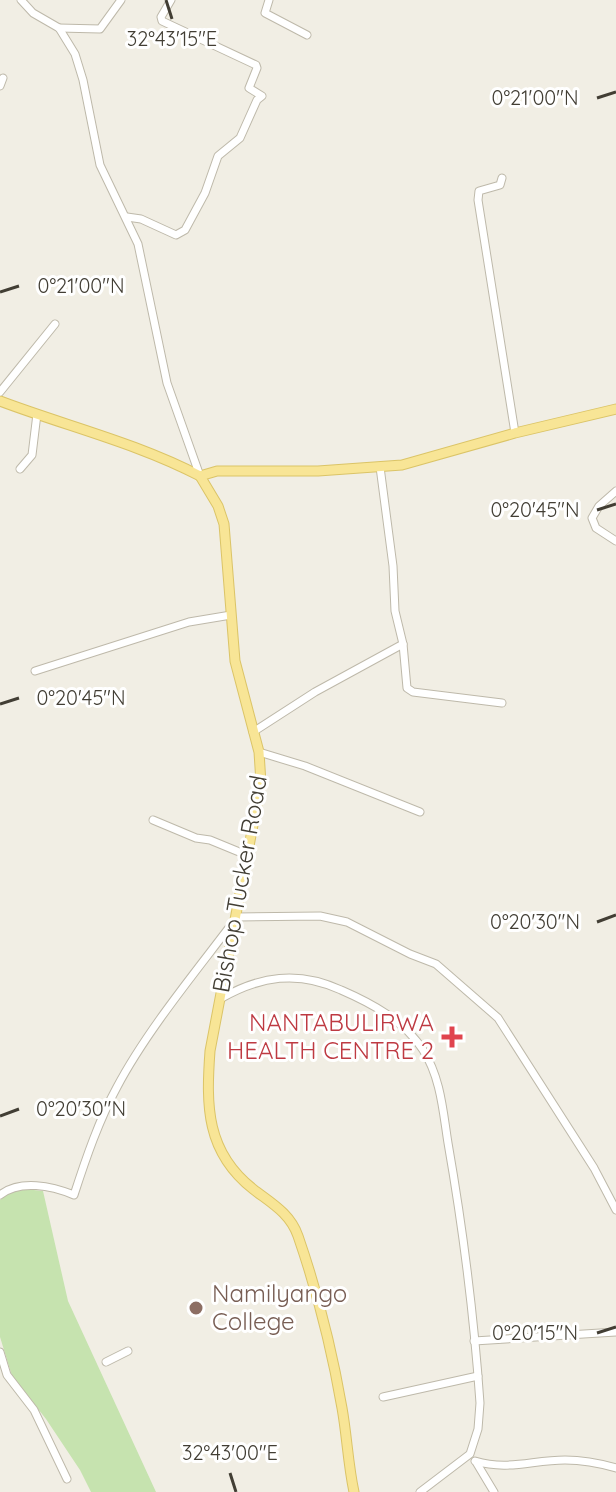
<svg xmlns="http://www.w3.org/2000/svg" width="616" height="1492" viewBox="0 0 616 1492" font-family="Quicksand,sans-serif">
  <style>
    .green { fill: #c6e3af }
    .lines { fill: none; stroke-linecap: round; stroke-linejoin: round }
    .minor-casing { stroke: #beb9aa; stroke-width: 9 }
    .major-casing { stroke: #dbc467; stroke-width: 11 }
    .minor { stroke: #fff; stroke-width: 7 }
    .major { stroke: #f8e596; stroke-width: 9 }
    .ticks { fill: none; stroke: #423e34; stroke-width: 3 }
    .health-dot { fill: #e0444e; stroke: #fff; stroke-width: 3 }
    .education-dot { fill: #8d6e63; stroke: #fff; stroke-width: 3 }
    .labels { text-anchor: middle; stroke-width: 6; stroke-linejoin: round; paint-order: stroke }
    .street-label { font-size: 24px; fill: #423e34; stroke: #fff }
    .health-label { font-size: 24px; fill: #be3a42; stroke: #fff; text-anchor: end }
    .education-label { font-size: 24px; fill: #785e54; stroke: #fff; text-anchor: start }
    .ticks-label { font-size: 20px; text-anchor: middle; fill: #423e34; stroke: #fff; stroke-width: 6; stroke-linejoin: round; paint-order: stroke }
  </style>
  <rect width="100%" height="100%" fill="#f1eee4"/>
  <path class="green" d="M15,1188L43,1191L68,1301L156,1492H91L80,1470L46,1419L12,1376L0,1337V1200Z"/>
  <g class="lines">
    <g class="minor-casing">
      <g id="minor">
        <path d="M21,0L33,13L59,28L75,54L83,80L100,165L138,244L167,383L200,476"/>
        <path d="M269,0L265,13L307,35"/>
        <path d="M59,28L100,29L121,0"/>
        <path d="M0,86L3,78"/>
        <path d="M502,178L500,185L479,191L478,200L515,433"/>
        <path d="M127,217L141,219L176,235L185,230L205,193L218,156L240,138L257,100L262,96L249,88L257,68L256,65L162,21L161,17L171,0"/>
        <path d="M0,392L55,324"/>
        <path d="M380,467L393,566L395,611L403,644L407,688L413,692L502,703"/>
        <path d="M20,469L32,455L37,414"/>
        <path d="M616,491L599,506L592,518L596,528L616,541"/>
        <path d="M35,671L189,622L231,615"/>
        <path d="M253,732L315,692L403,644"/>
        <path d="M259,752L305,766L420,812"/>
        <path d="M153,820L196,838L210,840L249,856"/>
        <path d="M220,999C260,976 298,970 341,990C371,1003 405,1021 423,1050C441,1078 443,1112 448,1143C463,1229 474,1316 480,1403L478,1429L470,1454L420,1492"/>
        <path d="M0,1195C20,1179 52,1186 74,1195C86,1158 99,1120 117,1087C147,1030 198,969 237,917L320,916L347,922L410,954L436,964L498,1018L594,1168L616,1210"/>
        <path d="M474,1341L616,1332"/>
        <path d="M0,1352L7,1375L34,1410L67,1479"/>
        <path d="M106,1362L128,1351"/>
        <path d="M383,1397L478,1376"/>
        <path d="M475,1461C508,1471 532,1460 565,1460C582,1460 599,1463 616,1468"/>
        <path d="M476,1462L494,1492"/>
      </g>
    </g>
    <g class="major-casing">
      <g id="major">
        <path d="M0,401C66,426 137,443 200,476"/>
        <path d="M200,476L218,506L224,524L235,661L259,752L261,783L210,1051C206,1106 206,1152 253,1189C271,1203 290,1213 298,1236C317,1291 332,1350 342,1408C347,1436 348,1464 354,1492"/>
        <path d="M200,476L217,471H318L402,465L515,433L616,409"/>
      </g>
    </g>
    <use href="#minor" class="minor"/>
    <use href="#major" class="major"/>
  </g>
  <path class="ticks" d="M166,0L172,19M597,98L616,92M0,292L19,286M597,510L616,504M0,704L19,698M597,922L616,915M0,1116L19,1109M597,1333L616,1327M230,1473L236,1492"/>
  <path class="health-dot" d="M448 1025h8v8h8v8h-8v8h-8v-8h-8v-8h8z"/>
  <circle class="education-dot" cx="196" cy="1308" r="8"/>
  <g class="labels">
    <g class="street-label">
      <text transform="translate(240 884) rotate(-80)" y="8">Bishop Tucker Road</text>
    </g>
    <g class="health-label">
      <text x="434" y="1031">NANTABULIRWA<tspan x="434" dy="28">HEALTH CENTRE 2</tspan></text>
    </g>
    <g class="education-label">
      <text x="212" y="1302">Namilyango<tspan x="212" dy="28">College</tspan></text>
    </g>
  </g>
  <g class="ticks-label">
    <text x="172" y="46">32°43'15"E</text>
    <text x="535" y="105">0°21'00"N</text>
    <text x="81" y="293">0°21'00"N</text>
    <text x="535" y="517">0°20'45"N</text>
    <text x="81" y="705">0°20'45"N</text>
    <text x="535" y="929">0°20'30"N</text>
    <text x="81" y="1116">0°20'30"N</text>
    <text x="535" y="1340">0°20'15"N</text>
    <text x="230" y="1460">32°43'00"E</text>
  </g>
</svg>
